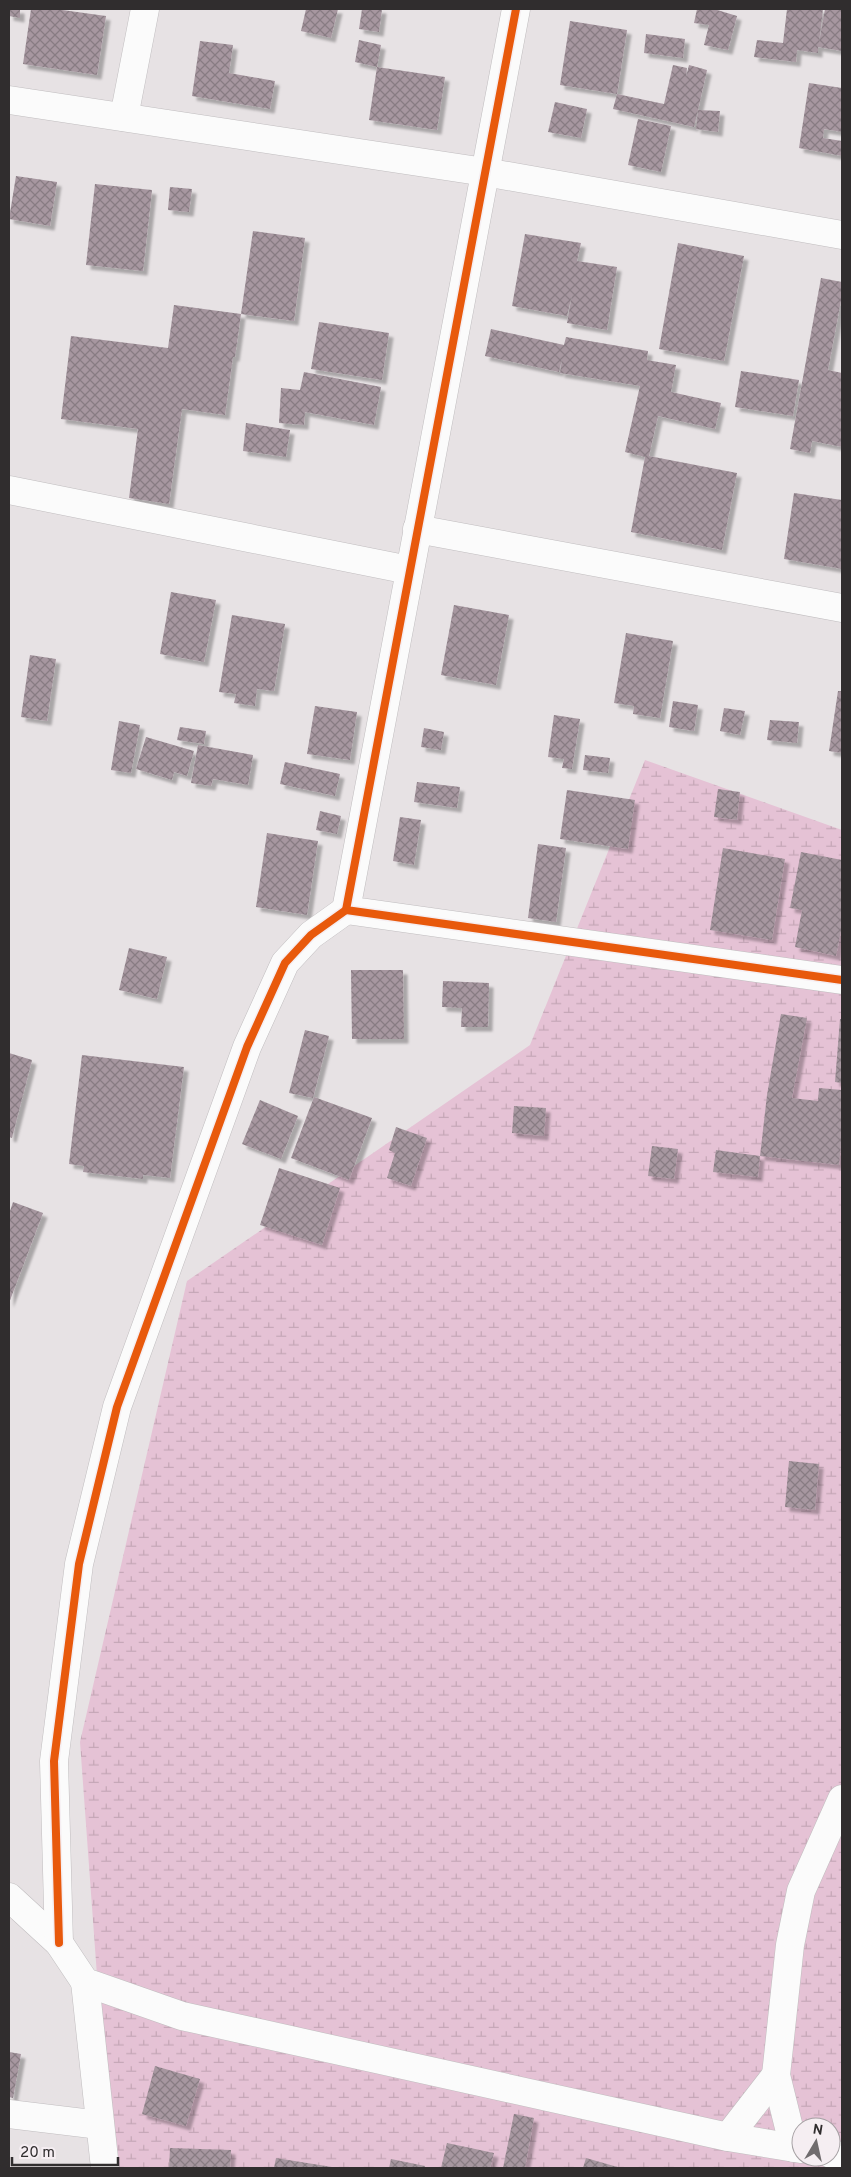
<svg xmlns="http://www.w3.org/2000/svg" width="851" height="2177" viewBox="0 0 851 2177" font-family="Overpass,sans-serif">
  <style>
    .wetland { fill: url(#wetland-marsh); fill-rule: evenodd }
    .building { fill: url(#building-cross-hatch); filter: url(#shadow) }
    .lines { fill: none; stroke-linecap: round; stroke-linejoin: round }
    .street-casing { stroke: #c0bdbf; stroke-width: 29 }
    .street { stroke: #fbfbfb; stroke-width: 28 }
    .cycleway-casing { stroke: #f5eef2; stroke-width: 11 }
    .cycleway { stroke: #e8590c; stroke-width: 8 }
  </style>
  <defs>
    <pattern id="wetland-marsh" width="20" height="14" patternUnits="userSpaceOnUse" patternTransform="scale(1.25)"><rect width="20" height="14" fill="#e5c2d5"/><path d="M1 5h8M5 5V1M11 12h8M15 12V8" fill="none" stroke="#c5a7b7"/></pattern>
    <pattern id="building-cross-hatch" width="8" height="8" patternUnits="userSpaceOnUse" patternTransform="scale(1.25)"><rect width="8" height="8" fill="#a797a0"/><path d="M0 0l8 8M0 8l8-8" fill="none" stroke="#887c83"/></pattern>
    <filter id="shadow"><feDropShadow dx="4.5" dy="4.5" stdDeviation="1" flood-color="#0004"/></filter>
  </defs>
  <rect width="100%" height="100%" fill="#e7e2e4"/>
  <path class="wetland" d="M645,760L842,830V2168H111L80,1742L187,1281L530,1045ZM801,2127H831V2157H801Z"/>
  <g class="building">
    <path d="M9,9H20V18L9,16Z"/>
    <path d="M31,9H55L106,16L97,75L23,64Z"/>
    <path d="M306,9H338L331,38L301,31Z"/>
    <path d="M362,9H382L379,32L359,29Z"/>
    <path d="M697,9H714L737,16L728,50L704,45L709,25L694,23Z"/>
    <path d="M787,9H823L819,43L825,9H842V51L818,47V53L797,50L796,62L754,57L757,40L783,43Z"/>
    <path d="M570,21L627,30L617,94L560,85Z"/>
    <path d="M646,34L685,39L683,58L644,53Z"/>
    <path d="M359,40L381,45L377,67L445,77L437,130L369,120L377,67L355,62Z"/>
    <path d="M200,41L233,45L229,73L275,81L270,109L192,96Z"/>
    <path d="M673,65L687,68L686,77L689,65L707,70L698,110L720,111L718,132L696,129L698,110L694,127L613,109L617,94L664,104Z"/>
    <path d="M809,83L842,88V132L824,129L823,138L842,141V156L799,148Z"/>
    <path d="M555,102L587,109L581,138L548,132Z"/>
    <path d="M638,119L671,126L661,172L628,165Z"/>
    <path d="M16,176L57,182L50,226L9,219Z"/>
    <path d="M95,184L152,190L143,271L86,265Z"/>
    <path d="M170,187L192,189L189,212L168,210Z"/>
    <path d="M253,231L305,238L294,321L241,314Z"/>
    <path d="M525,234L581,243L577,261L617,267L607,330L567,323L572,295L567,316L512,306Z"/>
    <path d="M678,243L744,256L724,361L659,349Z"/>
    <path d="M821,278L842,282V295L828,370L842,373V447L812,441L810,453L790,449Z"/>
    <path d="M174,305L241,314L235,357H233L225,415L182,409L169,504L129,498L138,429L61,419L71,336L168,348Z"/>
    <path d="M319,322L389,333L382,380L311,369Z"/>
    <path d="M491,329L564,345L566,337L648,351L647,360L676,365L671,392L721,403L715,429L658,416L649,456L737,473L722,550L631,532L645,457L625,452L640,386L560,373L562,359L559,372L485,356Z"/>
    <path d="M741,371L799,380L793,416L735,407Z"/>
    <path d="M304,372L381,387L374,425L305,412L304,425L279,423L281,388L300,390Z"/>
    <path d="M246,423L290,430L286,457L243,451Z"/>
    <path d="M794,493L842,500V569L784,559Z"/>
    <path d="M171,592L216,600L204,662L160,654Z"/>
    <path d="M454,605L509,615L496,685L441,675Z"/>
    <path d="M232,615L285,624L274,691L257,689L255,706L234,703L236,694L219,692Z"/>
    <path d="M626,633L673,641L660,718L633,714L634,706L614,703Z"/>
    <path d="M30,655L56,659L47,721L21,717Z"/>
    <path d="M838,691H842V753L829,751Z"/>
    <path d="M673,701L698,705L694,731L669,727Z"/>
    <path d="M315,706L357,712L350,760L307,754Z"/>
    <path d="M724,708L745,711L740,735L720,731Z"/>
    <path d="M554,715L580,719L572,769L562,768L564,759L548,757Z"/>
    <path d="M770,720L799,722L797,743L767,740Z"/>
    <path d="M119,721L140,725L131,773L111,770Z"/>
    <path d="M180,727L206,731L204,744L177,740Z"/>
    <path d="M424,728L444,732L441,750L421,747Z"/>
    <path d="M146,737L194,751L187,776L174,772L172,780L136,769Z"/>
    <path d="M198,745L253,755L248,785L213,779L211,786L191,783Z"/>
    <path d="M585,755L610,758L608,773L583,770Z"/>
    <path d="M285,762L340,774L335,796L280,784Z"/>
    <path d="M417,782L460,787L457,808L414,802Z"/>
    <path d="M718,789L740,792L737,820L714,817Z"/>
    <path d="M567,790L635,800L628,849L560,839Z"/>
    <path d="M320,811L341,816L337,834L316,830Z"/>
    <path d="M400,817L421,820L414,865L393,861Z"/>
    <path d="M267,833L318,841L307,915L256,907Z"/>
    <path d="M538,844L566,848L556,922L528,918Z"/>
    <path d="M723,848L785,859L772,940L710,930Z"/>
    <path d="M801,852L842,860V926L836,956L795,947L802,910L790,908Z"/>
    <path d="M129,948L167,957L157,999L119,990Z"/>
    <path d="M351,970H403L404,1039H352Z"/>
    <path d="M443,981L489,983L488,1027H461L462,1008L442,1007Z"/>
    <path d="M781,1014L807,1018L792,1098L818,1101L819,1088L842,1090V1136L839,1165L760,1156L758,1177L713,1172L716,1150L760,1156L767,1095Z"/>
    <path d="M840,1019H842V1083L835,1082Z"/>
    <path d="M305,1030L329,1036L313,1098L289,1093Z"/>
    <path d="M9,1053L32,1060L12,1138L9,1137Z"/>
    <path d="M82,1055L184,1067L170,1178L143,1175V1179L83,1172L84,1166L69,1164Z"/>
    <path d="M314,1097L372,1118L349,1180L291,1158Z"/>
    <path d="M260,1100L298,1116L281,1159L242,1144Z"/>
    <path d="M514,1106L546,1108L544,1136L512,1133Z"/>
    <path d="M396,1127L427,1138L411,1186L387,1178L395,1153L389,1150Z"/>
    <path d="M652,1146L678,1149L674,1179L648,1176Z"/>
    <path d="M279,1168L340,1188L322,1245L260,1225Z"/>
    <path d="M13,1202L43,1213L9,1303V1214Z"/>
    <path d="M789,1461L819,1464L815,1510L785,1507Z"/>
    <path d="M9,2052L21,2054L13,2098L9,2097Z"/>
    <path d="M155,2066L200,2079L186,2126L142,2114Z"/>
    <path d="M514,2114L534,2118L525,2168H503Z"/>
    <path d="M447,2143L494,2153L490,2168H441Z"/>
    <path d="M170,2148L231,2150L230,2168H169Z"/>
    <path d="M276,2158L332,2167L331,2168H274Z"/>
    <path d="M586,2158L621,2168H583Z"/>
    <path d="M391,2159L425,2166V2168H389Z"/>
  </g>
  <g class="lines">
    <g class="street-casing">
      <g id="street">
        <path d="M516,9L346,910L842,980"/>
        <path d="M9,100L485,172L842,235"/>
        <path d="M124,117L145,9"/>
        <path d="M9,490L409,570"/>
        <path d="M417,529L842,608"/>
        <path d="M9,1897L59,1943L85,1982L182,2016L728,2137L801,2149"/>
        <path d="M59,1943L54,1761L79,1564L117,1407L247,1047L285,963L311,935L346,910"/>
        <path d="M85,1982L105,2168"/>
        <path d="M9,2114L100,2125"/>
        <path d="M728,2137L776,2075"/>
        <path d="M794,2148L776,2075L790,1945L801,1891L842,1799"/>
        <path d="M831,2154L842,2156"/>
      </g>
    </g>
    <use href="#street" class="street"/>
    <g class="cycleway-casing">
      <g id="cycleway">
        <path d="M516,9L346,910L842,980"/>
        <path d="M59,1943L54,1761L79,1564L117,1407L247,1047L285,963L311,935L346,910"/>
      </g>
    </g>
    <use href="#cycleway" class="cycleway"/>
  </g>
  <rect width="851" height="2177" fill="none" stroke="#302d2e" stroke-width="20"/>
  <g transform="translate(816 2142) rotate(9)"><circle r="24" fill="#f5eef2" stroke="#a6a1a4"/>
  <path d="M0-4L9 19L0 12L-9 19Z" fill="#706c6e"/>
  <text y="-8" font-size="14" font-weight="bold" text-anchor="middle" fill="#302d2e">N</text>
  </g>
  <path d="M12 2157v8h106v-8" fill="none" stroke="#302d2e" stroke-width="2.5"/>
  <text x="20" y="2157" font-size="15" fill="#302d2e" stroke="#f5eef2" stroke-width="4" paint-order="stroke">20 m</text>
</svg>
